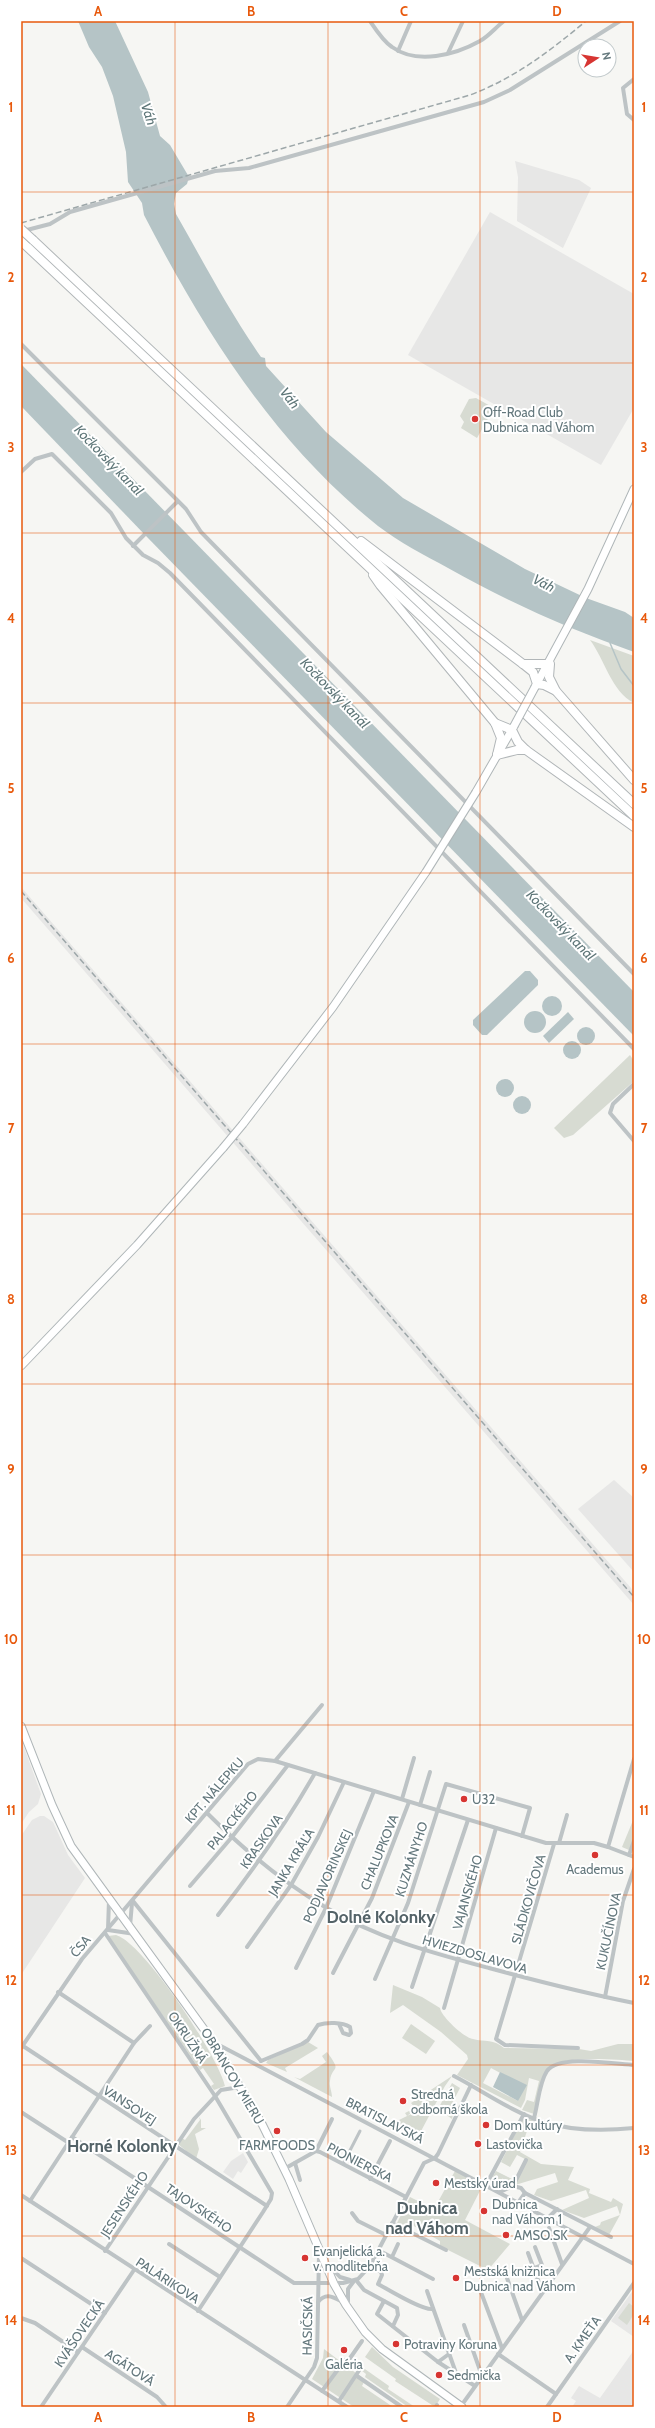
<svg xmlns="http://www.w3.org/2000/svg" width="655" height="2428" viewBox="0 0 655 2428" font-family="Cabin,sans-serif">
  <style>
    .built { fill: #e7e7e6 }
    .green { fill: #d7dbd2; fill-rule: evenodd }
    .water { fill: #b5c4c6 }
    .lines { fill: none; stroke-linecap: round; stroke-linejoin: round }
    .stream { stroke: #b5c4c6; stroke-width: 1.5 }
    .primary-casing { stroke: #afb6b8; stroke-width: 9 }
    .motorway-casing { stroke: #b1b6b8; stroke-width: 10 }
    .pedestrian { stroke: #bdc3c5; stroke-width: 3 }
    .minor { stroke: #bdc3c5; stroke-width: 4 }
    .primary { stroke: #fff; stroke-width: 7 }
    .motorway { stroke: #fff; stroke-width: 8 }
    .rail { stroke: #9da7a9; stroke-width: 1.5; stroke-dasharray: 6 3; stroke-linecap: butt }
    .primary-bridge-casing { stroke: #afb6b8; stroke-width: 9; stroke-linecap: butt }
    .motorway-bridge-casing { stroke: #b1b6b8; stroke-width: 10; stroke-linecap: butt }
    .primary-bridge { stroke: #fff; stroke-width: 7 }
    .motorway-bridge { stroke: #fff; stroke-width: 8 }
    .grid { fill: none; stroke: #e8590c; stroke-width: 1; stroke-opacity: 0.55 }
    .poi-dot { fill: #d73532; stroke: #fff; stroke-width: 1.5 }
    .labels { text-anchor: middle; stroke-width: 4; stroke-linejoin: round; paint-order: stroke }
    .poi-label { font-size: 13px; fill: #63777c; stroke: #fff; text-anchor: start }
    .street-label { font-size: 13px; fill: #63777c; stroke: #fff }
    .water-label { font-size: 14px; font-style: italic; fill: #5e7678; stroke: #fff }
    .district-label { font-size: 17px; font-weight: bold; fill: #546368; stroke: #fff }
    .neatline { fill: none; stroke: #e8590c; stroke-width: 1.5 }
    .grid-label { font-size: 13px; text-anchor: middle; font-weight: bold; fill: #e8590c }
  </style>
  <rect width="100%" height="100%" fill="#f6f6f3"/>
  <g class="built">
    <path d="M515,161L579,180L591,188L563,248L517,221L518,177Z"/>
    <path d="M490,212L634,294V408L601,465L408,355Z"/>
    <path d="M21,887L631,1588L634,1594V1605L21,898Z"/>
    <path d="M614,1480L634,1498V1572L578,1509Z"/>
    <path d="M21,1739L41,1794L38,1804L29,1812L21,1824Z"/>
    <path d="M40,1816H44L53,1822L68,1855L85,1878L21,1975V1836L32,1820Z"/>
    <path d="M243,2153L248,2162L241,2173L238,2171L233,2179L223,2172L231,2161Z"/>
    <path d="M634,2289V2337L611,2321Z"/>
    <path d="M634,2350V2407H572L576,2401L571,2398L579,2386L600,2398Z"/>
  </g>
  <g class="green">
    <path d="M476,398L494,408L477,438L461,428L464,422L460,416L469,399Z"/>
    <path d="M590,640L634,656V703C611,691 605,660 590,640Z"/>
    <path d="M630,1055L634,1061V1081L573,1135L564,1138L554,1128Z"/>
    <path d="M634,1818V1838L629,1850L622,1847Z"/>
    <path d="M116,1935C144,1943 218,2056 225,2086L214,2090L211,2086L214,2084L203,2068L200,2070L108,1936Z"/>
    <path d="M393,1985L422,1997L440,2008C441,2016 464,2038 473,2039C485,2042 494,2039 504,2048L579,2049L591,2051L618,2044H634V2061C617,2060 557,2054 547,2070C540,2082 538,2101 534,2114L522,2110L527,2100L534,2102L539,2081L529,2078L525,2100L521,2108L457,2075L468,2059L467,2055L441,2032L403,2005L390,2013ZM491,2068L521,2084L518,2101L483,2083Z"/>
    <path d="M411,2024L435,2041L426,2054L402,2038Z"/>
    <path d="M308,2042L318,2048L285,2068L287,2072L266,2063L268,2060Z"/>
    <path d="M327,2052C343,2074 332,2064 330,2081C329,2086 332,2092 332,2097L294,2077L300,2079L326,2062L322,2056Z"/>
    <path d="M452,2076L445,2086L420,2133L417,2132L413,2139L387,2126L411,2114L440,2090L407,2116L405,2113L415,2108L411,2103Z"/>
    <path d="M452,2083L460,2088L448,2111L453,2114L452,2119L438,2109Z"/>
    <path d="M199,2117L201,2120V2128H206L195,2134L199,2149L196,2159L178,2144L182,2138L185,2140L200,2120Z"/>
    <path d="M527,2118L545,2125L530,2122L520,2152L541,2164L574,2167L568,2180L590,2189L589,2193L611,2202L613,2198L623,2204L620,2215L609,2235L595,2227L600,2225L601,2222L620,2215L617,2206L584,2218L562,2210L589,2198L586,2190L551,2201L534,2195L537,2189L558,2182L555,2173L515,2185L527,2160L517,2155L510,2167L501,2162L523,2119Z"/>
    <path d="M455,2171L483,2185L465,2220L510,2244L488,2270L440,2246V2241L412,2225L408,2229L397,2223L410,2197L434,2209Z"/>
    <path d="M496,2171L514,2180L512,2185L504,2188L490,2181Z"/>
    <path d="M629,2303L634,2307V2314L627,2325L618,2318Z"/>
    <path d="M372,2347L393,2367L440,2399L435,2407L395,2381L396,2379L365,2357Z"/>
    <path d="M324,2349L365,2380L362,2386L393,2407H354L312,2379L323,2358Z"/>
    <path d="M362,2367L389,2386L388,2389L415,2407H408L365,2377L366,2374L361,2370Z"/>
  </g>
  <g class="water">
    <path d="M78,21H115L148,92L160,136L170,145L189,177L187,184L176,193L174,204L176,214C204,263 229,311 261,357L265,358L266,366L326,432L403,498L525,569L586,598L625,612L634,618V652C569,629 508,602 448,568C424,555 399,542 378,526C274,443 204,331 144,215L142,203L128,182L126,152L113,96L102,67L89,47Z"/>
    <path d="M21,364L634,992V1036L147,537L21,406Z"/>
    <path d="M525,971H530L538,980V985L487,1035H482L473,1025V1020Z"/>
    <circle cx="552" cy="1006" r="10"/>
    <circle cx="535" cy="1022" r="11"/>
    <path d="M568,1012L574,1019L549,1043L543,1036Z"/>
    <circle cx="586" cy="1036" r="9"/>
    <circle cx="572" cy="1050" r="9"/>
    <circle cx="505" cy="1088" r="9"/>
    <circle cx="522" cy="1105" r="9"/>
    <path d="M500,2072L527,2085L518,2101L493,2087Z"/>
  </g>
  <g class="lines">
    <path class="stream" d="M610,643L621,669L634,686"/>
    <g class="primary-casing">
      <g id="primary">
        <path d="M535,687L588,589L634,489"/>
        <path d="M476,792L514,726"/>
        <path d="M243,1124L333,1007L426,872"/>
        <path d="M21,1366L137,1245L223,1148"/>
        <path d="M21,1726L52,1805L71,1846L214,2043L262,2124L289,2179L334,2284L346,2305L365,2332L382,2349L462,2407"/>
      </g>
    </g>
    <g class="motorway-casing">
      <g id="motorway">
        <path d="M33,240L634,804"/>
        <path d="M21,241L634,816"/>
        <path d="M361,541L523,664L533,672L537,684L544,685L556,691"/>
        <path d="M373,575L380,585L495,723L501,738L497,755"/>
        <path d="M523,664H550L549,677L556,691L634,780"/>
        <path d="M495,723L512,730L518,742L526,750L634,827"/>
        <path d="M497,755L517,750H526"/>
      </g>
    </g>
    <path class="pedestrian" d="M343,2164L360,2131"/>
    <g class="minor">
      <path d="M370,21C376,30 383,41 392,47C417,65 455,55 480,41C489,36 496,27 504,21"/>
      <path d="M398,51L411,21"/>
      <path d="M448,53L463,21"/>
      <path d="M634,79L623,88L627,114L634,120"/>
      <path d="M23,231L50,224L70,212L215,171L249,168L484,102L510,90L620,21"/>
      <path d="M21,344L186,509L201,532L634,974"/>
      <path d="M21,472L35,459L52,454L111,513L126,538L143,555L158,563L170,573L634,1049"/>
      <path d="M133,546L177,502"/>
      <path d="M634,1084L613,1104L610,1113L634,1141"/>
      <path d="M634,1759L608,1847L634,1857"/>
      <path d="M275,1761L322,1705"/>
      <path d="M402,1799L414,1758"/>
      <path d="M420,1805L430,1772"/>
      <path d="M207,1813C243,1849 281,1881 325,1907C376,1938 433,1953 489,1968C537,1981 585,1993 634,2003"/>
      <path d="M559,1843L567,1815"/>
      <path d="M554,1844L496,2039L505,2045L578,2048"/>
      <path d="M629,1855L634,1841"/>
      <path d="M190,1886L232,1837L288,1765"/>
      <path d="M133,1901L261,2061"/>
      <path d="M218,1915C254,1869 286,1824 315,1773"/>
      <path d="M130,1926L132,1903"/>
      <path d="M108,1929L109,1900"/>
      <path d="M108,1930L135,1934"/>
      <path d="M105,1933L215,2096L272,2193L271,2199L263,2212L198,2311"/>
      <path d="M247,1947L291,1885L318,1837L344,1782"/>
      <path d="M296,1968L326,1908L374,1791"/>
      <path d="M333,1973L372,1898L409,1802"/>
      <path d="M375,1979L408,1903L446,1784L530,1808L522,1836"/>
      <path d="M412,1987L468,1820"/>
      <path d="M58,1992L134,2043"/>
      <path d="M605,1997L623,1901L634,1869"/>
      <path d="M444,2008L496,1828"/>
      <path d="M217,2044L634,2264"/>
      <path d="M23,2046L267,2206"/>
      <path d="M21,2048L82,1959L248,1764L258,1759L275,1761L546,1843H594L608,1847"/>
      <path d="M261,2061L302,2044L308,2040L318,2025C327,2022 342,2022 350,2027L351,2033L349,2035L343,2033L339,2024"/>
      <path d="M454,2076C483,2091 512,2112 543,2122C572,2131 605,2131 634,2128"/>
      <path d="M21,2112L69,2143"/>
      <path d="M534,2118C538,2104 539,2083 547,2071C559,2054 615,2064 634,2065"/>
      <path d="M72,2137L294,2283H343L358,2279L370,2266L424,2163L435,2158L438,2154L471,2085"/>
      <path d="M316,2151L332,2119"/>
      <path d="M295,2163L300,2180"/>
      <path d="M284,2169L316,2151L320,2152L406,2197"/>
      <path d="M370,2179L390,2141"/>
      <path d="M486,2185L524,2114"/>
      <path d="M513,2186L521,2188L525,2193L611,2237"/>
      <path d="M500,2192L513,2186L526,2160"/>
      <path d="M21,2195L347,2407"/>
      <path d="M30,2201L134,2043L150,2026"/>
      <path d="M518,2203L525,2193"/>
      <path d="M352,2213L358,2221L386,2235"/>
      <path d="M548,2218L557,2209"/>
      <path d="M392,2223L446,2250"/>
      <path d="M549,2228L562,2264"/>
      <path d="M169,2244L220,2277"/>
      <path d="M378,2250L433,2279"/>
      <path d="M105,2251L194,2119L221,2090L240,2087"/>
      <path d="M528,2253L542,2291"/>
      <path d="M392,2257L398,2244"/>
      <path d="M21,2258L105,2313"/>
      <path d="M327,2263L340,2277L350,2280"/>
      <path d="M370,2266L381,2272L382,2275L378,2284C389,2290 423,2311 433,2309"/>
      <path d="M534,2268L542,2265L535,2247"/>
      <path d="M507,2278L522,2320"/>
      <path d="M356,2280L364,2290L397,2308L398,2315L393,2326"/>
      <path d="M479,2287L502,2348"/>
      <path d="M427,2291L456,2373"/>
      <path d="M384,2301L377,2314L438,2362L475,2386"/>
      <path d="M318,2302C326,2292 333,2297 343,2302"/>
      <path d="M348,2304V2289L354,2281"/>
      <path d="M21,2318L35,2323L78,2352"/>
      <path d="M464,2325L482,2376"/>
      <path d="M82,2347L157,2397L166,2407"/>
      <path d="M498,2354L556,2394"/>
      <path d="M348,2361L362,2341"/>
      <path d="M438,2362L449,2354"/>
      <path d="M357,2376L402,2407"/>
      <path d="M322,2391L345,2360L360,2369L339,2401"/>
      <path d="M461,2406L590,2227"/>
      <path d="M41,2407L134,2270"/>
      <path d="M287,2407L314,2367L317,2358L319,2255"/>
      <path d="M436,2407L437,2405"/>
      <path d="M547,2407L634,2283"/>
    </g>
    <use href="#primary" class="primary"/>
    <use href="#motorway" class="motorway"/>
    <g class="rail">
      <path d="M21,223L470,95C515,78 550,51 586,21"/>
      <path d="M21,891L634,1597"/>
    </g>
    <g class="primary-bridge-casing">
      <g id="primary-bridge">
        <path d="M514,726L535,687"/>
        <path d="M426,872L476,792"/>
        <path d="M223,1148L243,1124"/>
      </g>
    </g>
    <g class="motorway-bridge-casing">
      <path id="motorway-bridge" d="M21,229L33,240"/>
    </g>
    <use href="#primary-bridge" class="primary-bridge"/>
    <use href="#motorway-bridge" class="motorway-bridge"/>
  </g>
  <path class="grid" d="M175,21V2407M328,21V2407M480,21V2407M21,192H634M21,363H634M21,533H634M21,703H634M21,873H634M21,1044H634M21,1214H634M21,1384H634M21,1555H634M21,1725H634M21,1895H634M21,2065H634M21,2236H634"/>
  <g class="poi-dot">
    <circle cx="475" cy="419" r="4"/>
    <circle cx="464" cy="1799" r="4"/>
    <circle cx="595" cy="1855" r="4"/>
    <circle cx="403" cy="2101" r="4"/>
    <circle cx="486" cy="2125" r="4"/>
    <circle cx="277" cy="2131" r="4"/>
    <circle cx="478" cy="2144" r="4"/>
    <circle cx="436" cy="2183" r="4"/>
    <circle cx="484" cy="2211" r="4"/>
    <circle cx="506" cy="2235" r="4"/>
    <circle cx="305" cy="2258" r="4"/>
    <circle cx="456" cy="2278" r="4"/>
    <circle cx="396" cy="2344" r="4"/>
    <circle cx="344" cy="2350" r="4"/>
    <circle cx="439" cy="2375" r="4"/>
  </g>
  <g class="labels">
    <g class="poi-label">
      <text x="483" y="417">Off-Road Club<tspan x="483" dy="15">Dubnica nad Váhom</tspan></text>
      <text x="472" y="1804">U32</text>
      <text x="595" y="1874" text-anchor="middle">Academus</text>
      <text x="411" y="2099">Stredná<tspan x="411" dy="15">odborná škola</tspan></text>
      <text x="494" y="2130">Dom kultúry</text>
      <text x="486" y="2149">Lastovička</text>
      <text x="277" y="2150" text-anchor="middle">FARMFOODS</text>
      <text x="444" y="2188">Mestský úrad</text>
      <text x="492" y="2209">Dubnica<tspan x="492" dy="15">nad Váhom 1</tspan></text>
      <text x="514" y="2240">AMSO.SK</text>
      <text x="313" y="2256">Evanjelická a.<tspan x="313" dy="15">v. modlitebňa</tspan></text>
      <text x="464" y="2276">Mestská knižnica<tspan x="464" dy="15">Dubnica nad Váhom</tspan></text>
      <text x="404" y="2349">Potraviny Koruna</text>
      <text x="344" y="2369" text-anchor="middle">Galéria</text>
      <text x="447" y="2380">Sedmička</text>
    </g>
    <g class="street-label">
      <text transform="translate(214 1790) rotate(-49)" y="5">KPT. NÁLEPKU</text>
      <text transform="translate(232 1820) rotate(-51)" y="5">PALACKÉHO</text>
      <text transform="translate(261 1841) rotate(-55)" y="5">KRASKOVA</text>
      <text transform="translate(379 1852) rotate(-68)" y="5">CHALUPKOVA</text>
      <text transform="translate(411 1859) rotate(-72)" y="5">KUZMÁNYHO</text>
      <text transform="translate(291 1862) rotate(-59)" y="5">JANKA KRÁĽA</text>
      <text transform="translate(327 1876) rotate(-66)" y="5">PODJAVORINSKEJ</text>
      <text transform="translate(467 1892) rotate(-74)" y="5">VAJANSKÉHO</text>
      <text transform="translate(528 1899) rotate(-74)" y="5">SLÁDKOVIČOVA</text>
      <text transform="translate(608 1931) rotate(-78)" y="5">KUKUČÍNOVA</text>
      <text transform="translate(80 1946) rotate(-50)" y="5">ČSA</text>
      <text transform="translate(475 1954) rotate(16)" y="5">HVIEZDOSLAVOVA</text>
      <text transform="translate(188 2037) rotate(56)" y="5">OKRUŽNÁ</text>
      <text transform="translate(233 2076) rotate(59)" y="5">OBRANCOV MIERU</text>
      <text transform="translate(130 2105) rotate(33)" y="5">VANSOVEJ</text>
      <text transform="translate(385 2120) rotate(27)" y="5">BRATISLAVSKÁ</text>
      <text transform="translate(360 2162) rotate(27)" y="5">PIONIERSKA</text>
      <text transform="translate(124 2204) rotate(-57)" y="5">JESENSKÉHO</text>
      <text transform="translate(199 2208) rotate(34)" y="5">TAJOVSKÉHO</text>
      <text transform="translate(168 2280) rotate(33)" y="5">PALÁRIKOVA</text>
      <text transform="translate(307 2326) rotate(-89)" y="5">HASIČSKÁ</text>
      <text transform="translate(79 2333) rotate(-56)" y="5">KVÁŠOVECKÁ</text>
      <text transform="translate(582 2339) rotate(-55)" y="5">A. KMEŤA</text>
      <text transform="translate(130 2367) rotate(33)" y="5">AGÁTOVÁ</text>
    </g>
    <g class="water-label">
      <text transform="translate(149 114) rotate(71)" y="5">Váh</text>
      <text transform="translate(290 398) rotate(52)" y="5">Váh</text>
      <text transform="translate(109 460) rotate(46)" y="5">Kočkovský kanál</text>
      <text transform="translate(544 583) rotate(28)" y="5">Váh</text>
      <text transform="translate(335 693) rotate(46)" y="5">Kočkovský kanál</text>
      <text transform="translate(561 925) rotate(46)" y="5">Kočkovský kanál</text>
    </g>
    <g class="district-label">
      <text x="381" y="1923">Dolné Kolonky</text>
      <text x="122" y="2152">Horné Kolonky</text>
      <text x="427" y="2214">Dubnica<tspan x="427" dy="20">nad Váhom</tspan></text>
    </g>
  </g>
  <rect width="655" height="2428" fill="none" stroke="#ffffff" stroke-width="44"/>
  <g transform="translate(597 58) rotate(78)"><circle r="19" fill="#ffffff" stroke="#c1c9cb"/>
  <path d="M0-3L7 15L0 10L-7 15Z" fill="#d73532"/>
  <text y="-6" font-size="11" font-weight="bold" text-anchor="middle" fill="#63777c">N</text>
  </g>
  <rect x="22" y="22" width="611" height="2384" class="neatline"/>
  <g class="grid-label">
    <text x="98" y="16">A</text>
    <text x="251" y="16">B</text>
    <text x="404" y="16">C</text>
    <text x="557" y="16">D</text>
    <text x="11" y="112">1</text>
    <text x="644" y="112">1</text>
    <text x="11" y="282">2</text>
    <text x="644" y="282">2</text>
    <text x="11" y="452">3</text>
    <text x="644" y="452">3</text>
    <text x="11" y="623">4</text>
    <text x="644" y="623">4</text>
    <text x="11" y="793">5</text>
    <text x="644" y="793">5</text>
    <text x="11" y="963">6</text>
    <text x="644" y="963">6</text>
    <text x="11" y="1133">7</text>
    <text x="644" y="1133">7</text>
    <text x="11" y="1304">8</text>
    <text x="644" y="1304">8</text>
    <text x="11" y="1474">9</text>
    <text x="644" y="1474">9</text>
    <text x="11" y="1644">10</text>
    <text x="644" y="1644">10</text>
    <text x="11" y="1815">11</text>
    <text x="644" y="1815">11</text>
    <text x="11" y="1985">12</text>
    <text x="644" y="1985">12</text>
    <text x="11" y="2155">13</text>
    <text x="644" y="2155">13</text>
    <text x="11" y="2325">14</text>
    <text x="644" y="2325">14</text>
    <text x="98" y="2422">A</text>
    <text x="251" y="2422">B</text>
    <text x="404" y="2422">C</text>
    <text x="557" y="2422">D</text>
  </g>
</svg>
